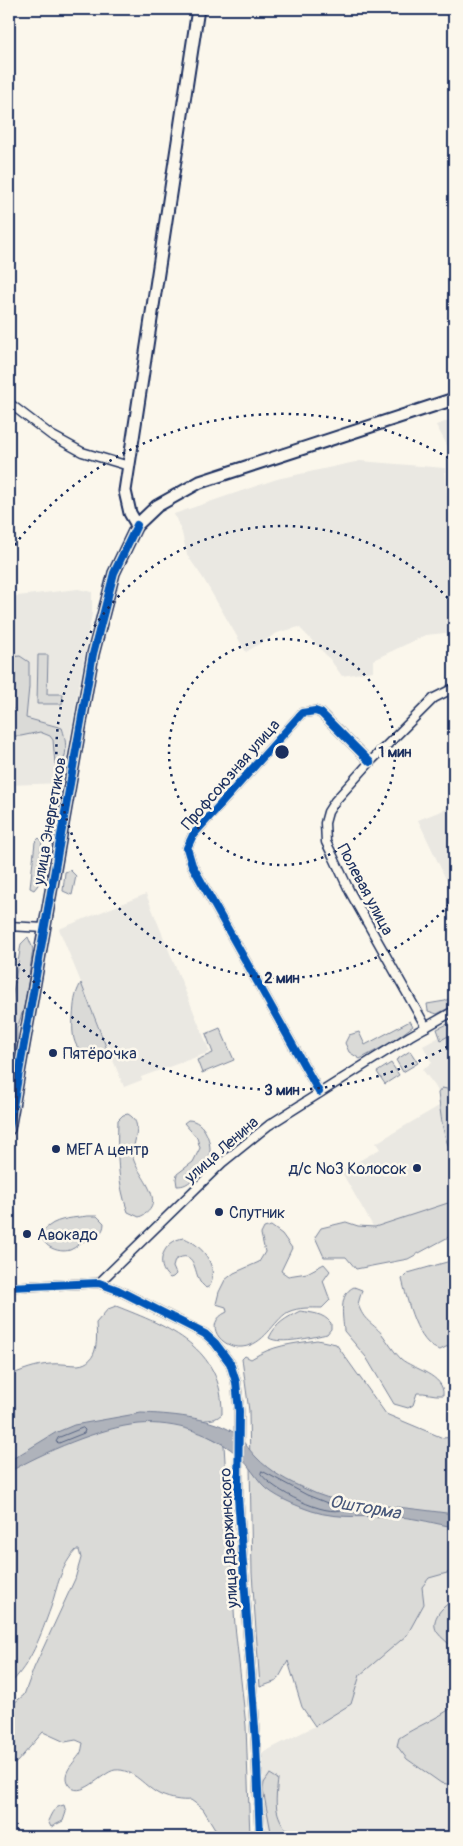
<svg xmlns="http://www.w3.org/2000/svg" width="463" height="1846" viewBox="0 0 463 1846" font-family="Pangolin,sans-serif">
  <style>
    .built { fill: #eae8e2 }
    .green { fill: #dadad7; stroke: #7a849a }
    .water { fill: #afb3bb; stroke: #747e96 }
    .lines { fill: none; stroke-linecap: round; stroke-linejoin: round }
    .shore { stroke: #566483; stroke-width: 1 }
    .minor-casing { stroke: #1b2f5e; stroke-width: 11 }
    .tertiary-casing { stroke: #1b2f5e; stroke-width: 14 }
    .secondary-casing { stroke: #1b2f5e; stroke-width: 15 }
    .minor { stroke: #fbf7ec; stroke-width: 8 }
    .tertiary { stroke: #fbf7ec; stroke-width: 10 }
    .secondary { stroke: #fbf7ec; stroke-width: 11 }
    .cycleway-casing { stroke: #fbf7ec; stroke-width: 11 }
    .cycleway { stroke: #0057b8; stroke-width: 8 }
    .ring { fill: none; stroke: #1b2f5e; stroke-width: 2.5; stroke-dasharray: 2.5 5 }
    .poi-dot { fill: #1b2f5e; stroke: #fbf7ec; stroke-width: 2 }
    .labels { text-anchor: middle; stroke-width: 5; stroke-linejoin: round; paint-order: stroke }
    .street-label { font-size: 16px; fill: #1b2f5e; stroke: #fbf7ec }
    .poi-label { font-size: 16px; fill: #1b2f5e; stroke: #fbf7ec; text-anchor: start }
    .water-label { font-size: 18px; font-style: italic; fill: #47577a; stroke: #fbf7ec }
    .centre { fill: #1b2f5e; stroke: #fbf7ec; stroke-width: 2.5 }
    .ring-label { font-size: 15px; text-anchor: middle; font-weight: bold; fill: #1b2f5e; stroke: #fbf7ec; stroke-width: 5; stroke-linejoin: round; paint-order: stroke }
  </style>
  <rect width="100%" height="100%" fill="#fbf7ec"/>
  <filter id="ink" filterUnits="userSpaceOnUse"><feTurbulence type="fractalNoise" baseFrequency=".02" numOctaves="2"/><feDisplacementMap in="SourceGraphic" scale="10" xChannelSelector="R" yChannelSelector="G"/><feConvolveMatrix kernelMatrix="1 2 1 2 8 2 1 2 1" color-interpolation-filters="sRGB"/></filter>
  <g filter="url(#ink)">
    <g class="built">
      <path d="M454,419V458L436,425Z"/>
      <path d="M360,461L445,468L454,584V632L426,635L373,660V671L342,676L329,658L299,627L277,633L246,652L203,578L187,555L182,533L174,514L277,479Z"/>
      <path d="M78,589L92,592V613L62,783L9,785V597Z"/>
      <path d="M454,806V896L418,820Z"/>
      <path d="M146,894L210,1052L141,1077L142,1080L124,1087L59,929Z"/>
      <path d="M454,1029V1199L381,1240L341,1171L380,1149L376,1143L444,1103L435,1086L422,1069L432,1063L423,1046Z"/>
      <path d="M454,1540V1837H266L262,1753L315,1726Z"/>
    </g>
    <g class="green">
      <path d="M38,655H48L47,694H63L62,704H37Z"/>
      <path d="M20,656L29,662V687L26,718L62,728C66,739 69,758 59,766L55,764L53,740L50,736L40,732L21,736H9V711L14,709L15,670H9V657Z"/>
      <path d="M39,838L42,841L38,885L34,890L30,888L35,842Z"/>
      <path d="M70,870L76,876L72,895L63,891L65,872Z"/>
      <path d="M28,937L33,949L25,1004L17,1029V1051L9,1056V1017L21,944Z"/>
      <path d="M81,983L107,1049C77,1061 71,1044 73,1017C74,1004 74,995 81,983Z"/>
      <path d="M454,995V1005L437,1014L428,1011L427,1004L445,1001Z"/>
      <path d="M410,1021L413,1026L392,1042L360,1059L349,1052L345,1043L349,1035L359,1032L365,1045Z"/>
      <path d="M454,1021V1033L441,1040L437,1029Z"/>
      <path d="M220,1028L234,1060L202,1073L197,1060L213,1053L206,1034Z"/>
      <path d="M410,1051L418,1063L403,1072L396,1060Z"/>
      <path d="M391,1063L399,1075L385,1084L377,1072Z"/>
      <path d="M442,1088L447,1089L454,1094V1156C442,1139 441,1114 438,1093Z"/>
      <path d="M128,1114C145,1124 132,1141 133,1157C135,1173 172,1204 139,1217L128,1212C117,1183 117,1151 118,1120L123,1115Z"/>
      <path d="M188,1120C205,1120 213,1144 209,1158C206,1167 199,1174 192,1180C187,1184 184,1186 177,1186L176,1179L177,1174L193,1162L200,1148L197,1138L184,1123Z"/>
      <path d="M454,1201V1234L408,1259L356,1269L346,1257H324L315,1237L321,1228L346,1222L358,1226L375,1227Z"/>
      <path d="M87,1216H97L104,1223C104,1234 96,1236 86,1240C80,1242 76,1248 70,1250C54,1255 31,1239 49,1226C59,1218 75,1218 87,1216Z"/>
      <path d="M271,1226L282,1234L292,1248L281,1271L288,1276L307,1273L324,1264L330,1271L323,1281L330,1300L322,1308C311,1308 299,1307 288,1312C273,1321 265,1345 242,1347C221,1349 202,1323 227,1312L226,1307L216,1304L219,1292L225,1280L234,1273L259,1262L265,1252L261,1234L264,1228Z"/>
      <path d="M184,1238C202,1245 219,1266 210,1286L206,1288C205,1287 201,1283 200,1282C194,1271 195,1248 175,1260L173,1267L176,1274L173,1277L170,1278C153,1265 164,1240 184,1238Z"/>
      <path d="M454,1260V1336L450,1345L440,1350C417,1345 407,1299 402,1279L408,1273Z"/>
      <path d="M354,1287L362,1290L358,1304C364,1322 371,1321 382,1334C388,1342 394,1352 401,1359C413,1369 445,1375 443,1395C433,1396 426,1392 417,1393L413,1405L408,1408L394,1404L366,1357L344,1331C343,1317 338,1294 354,1287Z"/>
      <path d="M116,1306C169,1327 223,1347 222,1414C211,1424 206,1416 197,1424L208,1436L224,1445L235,1626L246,1726L250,1837H220L203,1809L191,1800C181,1801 171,1799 161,1795C145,1788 134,1768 115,1770C102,1772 80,1802 68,1784C61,1773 74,1763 80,1754C82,1751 82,1747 83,1743L76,1740L65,1742L43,1732L17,1762L9,1766V1707L24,1695L34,1668L75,1579L81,1558L79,1550H76C61,1565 57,1588 51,1607C40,1637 32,1662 9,1685V1376C22,1370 36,1365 50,1364C59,1363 69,1365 78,1365C99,1363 97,1338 96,1323L108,1309Z"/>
      <path d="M300,1311C312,1313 323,1313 331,1323V1329L327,1334C314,1337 280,1345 269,1338C276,1323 286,1318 300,1311Z"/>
      <path d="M317,1340L336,1344L386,1414L443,1438L454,1437V1571L429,1578L422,1587L424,1604L407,1635L360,1675L351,1704L315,1726L302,1707L288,1661L277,1681L260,1687L252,1573L249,1411L242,1359L245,1356L251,1359C273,1345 292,1344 317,1340Z"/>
      <path d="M454,1600V1649C449,1643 441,1638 437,1632C429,1619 444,1605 454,1600Z"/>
      <path d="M454,1706V1784L453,1785L441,1783L407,1759L397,1746L399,1738C417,1726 437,1719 454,1706Z"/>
      <path d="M270,1774L278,1779C276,1799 273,1812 286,1829L312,1834L315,1837H272L263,1790L264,1783Z"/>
      <path d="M64,1805L66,1812L63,1821L51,1827L48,1821C52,1812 54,1807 64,1805Z"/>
    </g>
    <path class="water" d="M141,1413C168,1414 210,1417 233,1432C243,1439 248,1449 256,1457C270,1472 289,1482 308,1490C332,1502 359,1504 386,1506C409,1508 431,1511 454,1514V1527C436,1524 417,1518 398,1517C370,1515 340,1520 312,1511C297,1506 272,1496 262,1484C255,1476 249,1466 241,1458C216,1434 174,1421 139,1424C101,1427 42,1453 9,1472V1461L55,1433L74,1425Z"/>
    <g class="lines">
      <g class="shore">
        <path d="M83,1428L85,1430L84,1433L59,1443L56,1442L58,1438Z"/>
        <path d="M262,1471L307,1495L330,1504L342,1506L344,1509C326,1518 272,1490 261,1474Z"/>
      </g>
      <g class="minor-casing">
        <g id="minor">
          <path d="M9,403L51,435L82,452L129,466"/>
          <path d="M9,926L44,928"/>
          <path d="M426,1027L350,892L333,856L326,842L325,823L328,812L335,801L370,762L434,698L454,688"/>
          <path d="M9,1062H20"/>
          <path d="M319,1092L192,865L187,848L193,835L302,713L315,711L321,713L370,762"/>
          <path d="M99,1283L222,1163L269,1125L410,1036L454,1011"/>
          <path d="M9,1287L99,1283L118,1290L205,1334L215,1343L230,1363L236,1382L239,1411L238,1497L256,1742L260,1837"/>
        </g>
      </g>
      <g class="tertiary-casing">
        <path id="tertiary" d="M9,1129L93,654L114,573L137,525"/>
      </g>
      <g class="secondary-casing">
        <path id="secondary" d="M198,9L125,491L130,513L137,525L157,506L200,482L454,399"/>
      </g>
      <use href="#minor" class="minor"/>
      <use href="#tertiary" class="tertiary"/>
      <use href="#secondary" class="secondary"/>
      <g class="cycleway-casing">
        <g id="cycleway">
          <path d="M319,1092L192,865L187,848L193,835L302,713L315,711L321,713L370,762"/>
          <path d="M9,1129L93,654L114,573L137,525"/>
          <path d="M9,1287L99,1283L118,1290L205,1334L215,1343L230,1363L236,1382L239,1411L238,1497L256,1742L260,1837"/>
        </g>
      </g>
      <use href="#cycleway" class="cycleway"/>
    </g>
  </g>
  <g class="ring">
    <circle cx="282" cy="752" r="113"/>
    <path d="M454 899A226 226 0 1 1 454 605"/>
    <path d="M454 1043A338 338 0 0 1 10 953M10 551A338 338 0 0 1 454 461"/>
  </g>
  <g class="poi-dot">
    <circle cx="53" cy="1053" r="5"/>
    <circle cx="56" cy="1149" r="5"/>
    <circle cx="417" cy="1168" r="5"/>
    <circle cx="219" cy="1212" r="5"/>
    <circle cx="27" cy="1234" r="5"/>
  </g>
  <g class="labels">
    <g class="street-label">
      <text transform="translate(230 774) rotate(-49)" y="6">Профсоюзная улица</text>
      <text transform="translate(49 821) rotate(-80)" y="6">улица Энергетиков</text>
      <text transform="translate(366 889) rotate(62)" y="6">Полевая улица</text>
      <text transform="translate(221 1149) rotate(-41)" y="6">улица Ленина</text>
      <text transform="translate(228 1538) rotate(-93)" y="6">улица Дзержинского</text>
    </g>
    <g class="poi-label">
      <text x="63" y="1059">Пятёрочка</text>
      <text x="66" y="1155">МЕГА центр</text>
      <text x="407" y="1174" text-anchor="end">д/с №3 Колосок</text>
      <text x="229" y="1218">Спутник</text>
      <text x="37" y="1240">Авокадо</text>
    </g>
    <g class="water-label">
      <text transform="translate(365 1507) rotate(10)" y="6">Ошторма</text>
    </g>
  </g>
  <circle cx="282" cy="752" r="8" class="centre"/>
  <g class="ring-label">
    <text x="395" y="757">1 мин</text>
    <text x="282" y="983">2 мин</text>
    <text x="282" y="1095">3 мин</text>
  </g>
  <rect width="463" height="1846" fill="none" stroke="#fbf7ec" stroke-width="30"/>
  <rect x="15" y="15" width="433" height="1816" fill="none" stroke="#1b2f5e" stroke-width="2" filter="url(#ink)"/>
</svg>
